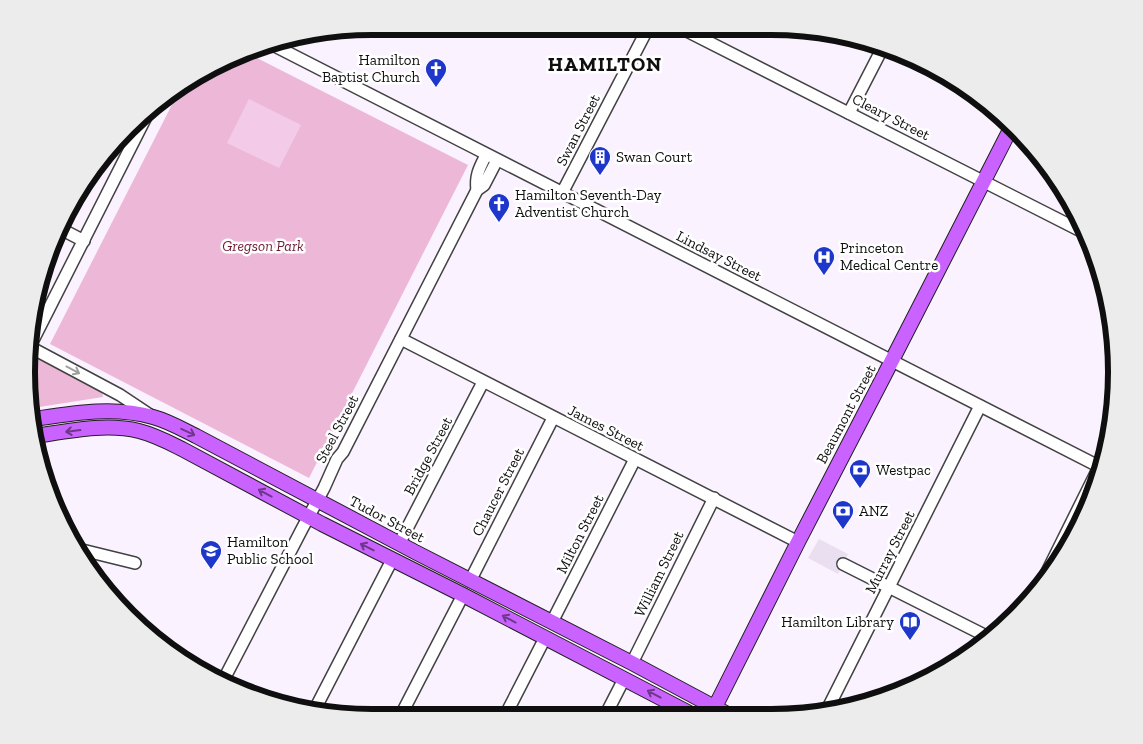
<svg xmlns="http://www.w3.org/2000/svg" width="1143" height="744" viewBox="0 0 1143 744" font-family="'Zilla Slab',serif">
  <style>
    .green { fill: #edb8d8 }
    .pitch { fill: #f3cbe9 }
    .plaza { fill: #eadff1 }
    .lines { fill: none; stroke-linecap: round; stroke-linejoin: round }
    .minor-casing { stroke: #424242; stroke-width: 14 }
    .major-casing { stroke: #202020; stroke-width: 16 }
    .minor { stroke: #fff; stroke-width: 11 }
    .major { stroke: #ca62ff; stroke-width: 14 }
    .oneway { stroke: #9f9f9f }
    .oneway2 { stroke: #6c3887 }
    .labels { text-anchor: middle; stroke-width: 5; stroke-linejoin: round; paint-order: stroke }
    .poi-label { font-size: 15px; fill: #0f0f0f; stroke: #fff; text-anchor: start }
    .street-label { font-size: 15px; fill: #0f0f0f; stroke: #fff }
    .park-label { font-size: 15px; font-style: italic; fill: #6c1b33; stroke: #fff }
    .district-label { font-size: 20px; font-weight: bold; letter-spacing: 1px; fill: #0f0f0f; stroke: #fff }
    .rim { fill: none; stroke: #0f0f0f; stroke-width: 6 }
  </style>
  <rect width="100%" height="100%" fill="#fbf2ff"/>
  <g class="green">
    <path d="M245,52L468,165L309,478L50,344L183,83Z"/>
    <path d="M38,359L44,360L102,392L103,397L33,408C31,393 24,368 38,359Z"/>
  </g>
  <path class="pitch" d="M249,99L301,125L279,168L227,143Z"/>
  <path class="plaza" d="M819,539L848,554L838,574L808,558Z"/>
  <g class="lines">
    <g class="minor-casing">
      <g id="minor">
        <path d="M681,28L1087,234"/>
        <path d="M269,43L1102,468"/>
        <path d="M849,113L882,49"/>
        <path d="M477,190C475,175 480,167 486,155"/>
        <path d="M562,193L648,28"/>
        <path d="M61,229L84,241"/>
        <path d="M401,339L798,542"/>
        <path d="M28,346L120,395L150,415"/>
        <path d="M27,352L147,115"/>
        <path d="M399,544L483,382"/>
        <path d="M78,549L135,563"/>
        <path d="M843,564L990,638"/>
        <path d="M470,581L553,418"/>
        <path d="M1037,592L1105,455"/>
        <path d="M552,622L635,459"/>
        <path d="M632,663L714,498"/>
        <path d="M223,681L302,529L324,488L337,459L343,452L477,190L484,185L497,160"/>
        <path d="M314,711L392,560"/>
        <path d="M826,712L980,406"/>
        <path d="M401,715L463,595"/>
        <path d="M505,716L545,638"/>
        <path d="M605,716L624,679"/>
      </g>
    </g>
    <g class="major-casing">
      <g id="major">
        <path d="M34,419C74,413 114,406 153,417C168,421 182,429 196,436L417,553L632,663L733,717"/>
        <path d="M35,436C69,431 106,423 139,431C155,435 168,442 182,449L322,524L463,595L697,717"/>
        <path d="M710,717L798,542L885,374L1012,126"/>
      </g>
    </g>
    <use href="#minor" class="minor"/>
    <use href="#major" class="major"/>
  </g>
  <defs><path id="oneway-shaft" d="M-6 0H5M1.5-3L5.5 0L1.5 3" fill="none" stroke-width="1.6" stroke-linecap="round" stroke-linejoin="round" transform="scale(1.25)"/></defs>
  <use class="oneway" href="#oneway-shaft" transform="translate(73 370) rotate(28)"/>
  <g class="oneway2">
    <use href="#oneway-shaft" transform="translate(73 431) rotate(173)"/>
    <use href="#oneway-shaft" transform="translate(188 432) rotate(25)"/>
    <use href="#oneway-shaft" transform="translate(265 493) rotate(-152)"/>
    <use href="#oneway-shaft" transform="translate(367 547) rotate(-153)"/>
    <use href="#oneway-shaft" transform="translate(509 619) rotate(-152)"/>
    <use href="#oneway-shaft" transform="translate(654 694) rotate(-152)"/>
  </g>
  <defs>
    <g id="church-pin" transform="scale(1.125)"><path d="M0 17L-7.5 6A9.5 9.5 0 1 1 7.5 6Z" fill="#1e36c9" stroke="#fff"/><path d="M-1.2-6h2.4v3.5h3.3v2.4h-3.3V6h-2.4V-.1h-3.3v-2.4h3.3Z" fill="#fff"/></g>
    <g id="building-pin" transform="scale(1.125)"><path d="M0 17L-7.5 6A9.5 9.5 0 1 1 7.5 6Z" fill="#1e36c9" stroke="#fff"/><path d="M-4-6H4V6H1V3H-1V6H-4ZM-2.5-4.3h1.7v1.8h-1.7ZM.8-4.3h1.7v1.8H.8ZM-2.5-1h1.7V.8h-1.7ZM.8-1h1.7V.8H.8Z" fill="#fff"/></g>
    <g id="hospital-pin" transform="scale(1.125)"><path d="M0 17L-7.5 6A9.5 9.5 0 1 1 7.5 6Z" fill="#1e36c9" stroke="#fff"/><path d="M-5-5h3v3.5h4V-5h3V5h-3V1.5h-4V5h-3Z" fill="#fff"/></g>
    <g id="bank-pin" transform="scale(1.125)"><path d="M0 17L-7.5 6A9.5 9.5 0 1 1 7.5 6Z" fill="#1e36c9" stroke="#fff"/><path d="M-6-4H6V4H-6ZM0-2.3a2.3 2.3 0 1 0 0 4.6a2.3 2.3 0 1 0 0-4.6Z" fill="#fff"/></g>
    <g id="school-pin" transform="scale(1.125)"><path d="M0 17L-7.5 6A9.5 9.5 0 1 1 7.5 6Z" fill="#1e36c9" stroke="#fff"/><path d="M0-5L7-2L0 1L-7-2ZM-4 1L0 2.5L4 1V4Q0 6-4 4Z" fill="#fff"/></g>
    <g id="library-pin" transform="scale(1.125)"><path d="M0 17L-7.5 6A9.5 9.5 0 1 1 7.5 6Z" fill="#1e36c9" stroke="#fff"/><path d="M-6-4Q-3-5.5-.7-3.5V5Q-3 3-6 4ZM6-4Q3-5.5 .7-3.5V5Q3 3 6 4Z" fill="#fff"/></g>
  </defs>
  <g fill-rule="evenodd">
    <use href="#church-pin" x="436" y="69"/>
    <use href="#building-pin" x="600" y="157"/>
    <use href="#church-pin" x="499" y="204"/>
    <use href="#hospital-pin" x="824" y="257"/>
    <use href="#bank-pin" x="860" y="470"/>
    <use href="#bank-pin" x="843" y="511"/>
    <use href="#school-pin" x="211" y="551"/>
    <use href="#library-pin" x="910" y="622"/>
  </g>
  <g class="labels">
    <g class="poi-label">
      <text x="420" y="65" text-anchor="end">Hamilton<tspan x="420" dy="17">Baptist Church</tspan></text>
      <text x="616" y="162">Swan Court</text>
      <text x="515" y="200">Hamilton Seventh-Day<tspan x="515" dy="17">Adventist Church</tspan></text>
      <text x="840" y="253">Princeton<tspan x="840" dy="17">Medical Centre</tspan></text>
      <text x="876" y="475">Westpac</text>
      <text x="859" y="516">ANZ</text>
      <text x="227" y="547">Hamilton<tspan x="227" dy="17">Public School</tspan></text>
      <text x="894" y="627" text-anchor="end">Hamilton Library</text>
    </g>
    <g class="street-label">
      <text transform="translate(891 117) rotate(27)" y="5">Cleary Street</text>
      <text transform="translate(578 130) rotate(-63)" y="5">Swan Street</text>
      <text transform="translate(719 256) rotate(27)" y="5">Lindsay Street</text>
      <text transform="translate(846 414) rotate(-62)" y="5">Beaumont Street</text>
      <text transform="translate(606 428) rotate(27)" y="5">James Street</text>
      <text transform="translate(337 429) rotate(-62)" y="5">Steel Street</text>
      <text transform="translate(428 456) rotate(-62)" y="5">Bridge Street</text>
      <text transform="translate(498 492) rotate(-63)" y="5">Chaucer Street</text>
      <text transform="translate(387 519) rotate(28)" y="5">Tudor Street</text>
      <text transform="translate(580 534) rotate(-63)" y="5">Milton Street</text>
      <text transform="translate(890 552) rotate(-63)" y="5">Murray Street</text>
      <text transform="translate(659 574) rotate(-64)" y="5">William Street</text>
    </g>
    <g class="park-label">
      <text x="263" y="251">Gregson Park</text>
    </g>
    <g class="district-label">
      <text x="605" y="71">HAMILTON</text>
    </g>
  </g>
  <path d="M0 0H1143V744H0ZM372 35H771A337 337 0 0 1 1108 372V372A337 337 0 0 1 771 709H372A337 337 0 0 1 35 372V372A337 337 0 0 1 372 35Z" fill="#ececec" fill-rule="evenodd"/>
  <path class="rim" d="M372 35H771A337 337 0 0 1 1108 372V372A337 337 0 0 1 771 709H372A337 337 0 0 1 35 372V372A337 337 0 0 1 372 35Z"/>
</svg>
